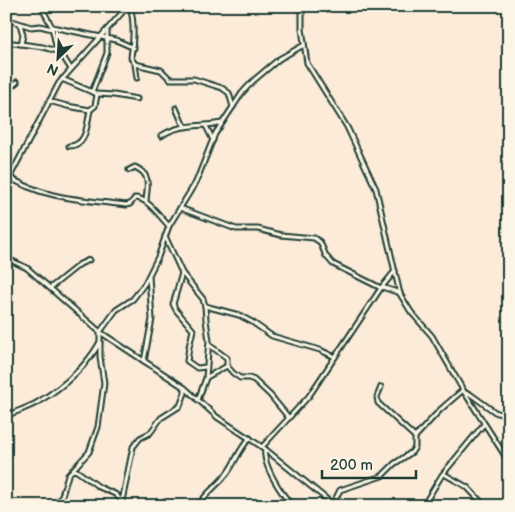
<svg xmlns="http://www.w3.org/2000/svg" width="515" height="512" viewBox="0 0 515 512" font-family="'Balsamiq Sans',sans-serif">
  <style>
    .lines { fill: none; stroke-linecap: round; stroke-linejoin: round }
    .minor-casing { stroke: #1f3d34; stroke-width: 7 }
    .minor { stroke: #fcf5e5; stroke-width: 3 }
  </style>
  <rect width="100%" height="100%" fill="#fbebd8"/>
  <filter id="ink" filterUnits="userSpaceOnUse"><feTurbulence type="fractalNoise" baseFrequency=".02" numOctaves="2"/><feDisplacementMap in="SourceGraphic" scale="10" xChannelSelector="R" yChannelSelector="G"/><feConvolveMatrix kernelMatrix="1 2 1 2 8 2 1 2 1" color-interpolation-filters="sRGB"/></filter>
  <g filter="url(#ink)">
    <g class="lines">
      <g class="minor-casing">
        <g id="minor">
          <path d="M41,6L52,27L56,46L71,69"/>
          <path d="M130,6C135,24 133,41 131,58L135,64L137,78"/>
          <path d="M302,6V29L307,63L347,127L376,189L400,294L411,312L432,336L463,390L509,462"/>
          <path d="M6,19L31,27L40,26L52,29"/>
          <path d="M20,24L23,35L21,44"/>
          <path d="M52,27L116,40L134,48"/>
          <path d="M6,42L43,47L60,52"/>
          <path d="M135,64L161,70L170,79H194L222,88L229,93L233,107"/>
          <path d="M62,79L97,94L114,95L137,99"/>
          <path d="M6,92L17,82"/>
          <path d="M92,92L107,53V31"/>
          <path d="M49,101L67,106L90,110C87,124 87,146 69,146"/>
          <path d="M176,108L182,122L185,126"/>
          <path d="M90,110L95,106L97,95"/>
          <path d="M206,126L213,140"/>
          <path d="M161,136C180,123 201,127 222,123"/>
          <path d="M129,170L135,167C152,175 147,186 146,201"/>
          <path d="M6,175C41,199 86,200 126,205L130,204L135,198C147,197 161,218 169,226"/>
          <path d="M6,184L59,83L128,6"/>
          <path d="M180,208L236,229H258L281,235L314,238L320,242L326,256L333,264L381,288"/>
          <path d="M165,236L182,273L203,299L205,306L206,320L209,341L208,352L206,378L198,400"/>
          <path d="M6,258L27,268L100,332L185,388L217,417L265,449L335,506"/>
          <path d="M182,273L173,304L176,310L193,330L189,347L187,361L197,368L206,367"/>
          <path d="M382,287L400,293"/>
          <path d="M50,288L80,264L89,260"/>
          <path d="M205,306L239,315L252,322L272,336L320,350L335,357"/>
          <path d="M209,345L227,358V366L233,373L240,378H249L254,380L270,395L289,418"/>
          <path d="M144,361L152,319L149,276"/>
          <path d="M207,377L227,366"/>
          <path d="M381,387L377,397L378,403L415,437"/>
          <path d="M465,393L470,394L495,412L509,417"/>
          <path d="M6,416C17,411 28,408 38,402C63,387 86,367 100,342"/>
          <path d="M262,447L309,396L381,288L395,271"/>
          <path d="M265,449C262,465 282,495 293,506"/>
          <path d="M73,470L77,471L99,487L115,494L122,501"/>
          <path d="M444,474L467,487L485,506"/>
          <path d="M333,504L340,490L382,476L394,464L412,452L415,447V437L440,410L463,390"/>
          <path d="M56,506L62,496L68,475L89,452L98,427L104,383L100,357V332L116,310L133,299L145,283L158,257L169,226L196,182L215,134L242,93L253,81L279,59L304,45"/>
          <path d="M121,506L133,447L140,438L150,433L161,418L180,406L185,393V389"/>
          <path d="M198,506C206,492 219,485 228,472C236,461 239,449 250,438"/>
          <path d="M423,506L442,475L484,424"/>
        </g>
      </g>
      <use href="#minor" class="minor"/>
    </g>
  </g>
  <rect width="515" height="512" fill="none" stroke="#fcf5e5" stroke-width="25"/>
  <rect x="12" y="12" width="490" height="487" fill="none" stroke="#1f3d34" stroke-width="2" filter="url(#ink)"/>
  <g transform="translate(58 58) rotate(205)" stroke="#fcf5e5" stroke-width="4" paint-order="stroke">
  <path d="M0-4L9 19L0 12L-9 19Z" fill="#1f3d34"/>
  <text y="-8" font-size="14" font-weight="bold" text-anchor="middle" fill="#1f3d34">N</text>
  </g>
  <path d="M322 470v8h94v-8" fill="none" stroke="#1f3d34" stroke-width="2.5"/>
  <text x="330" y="470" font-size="15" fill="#1f3d34" stroke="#fcf5e5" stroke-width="4" paint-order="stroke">200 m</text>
</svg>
